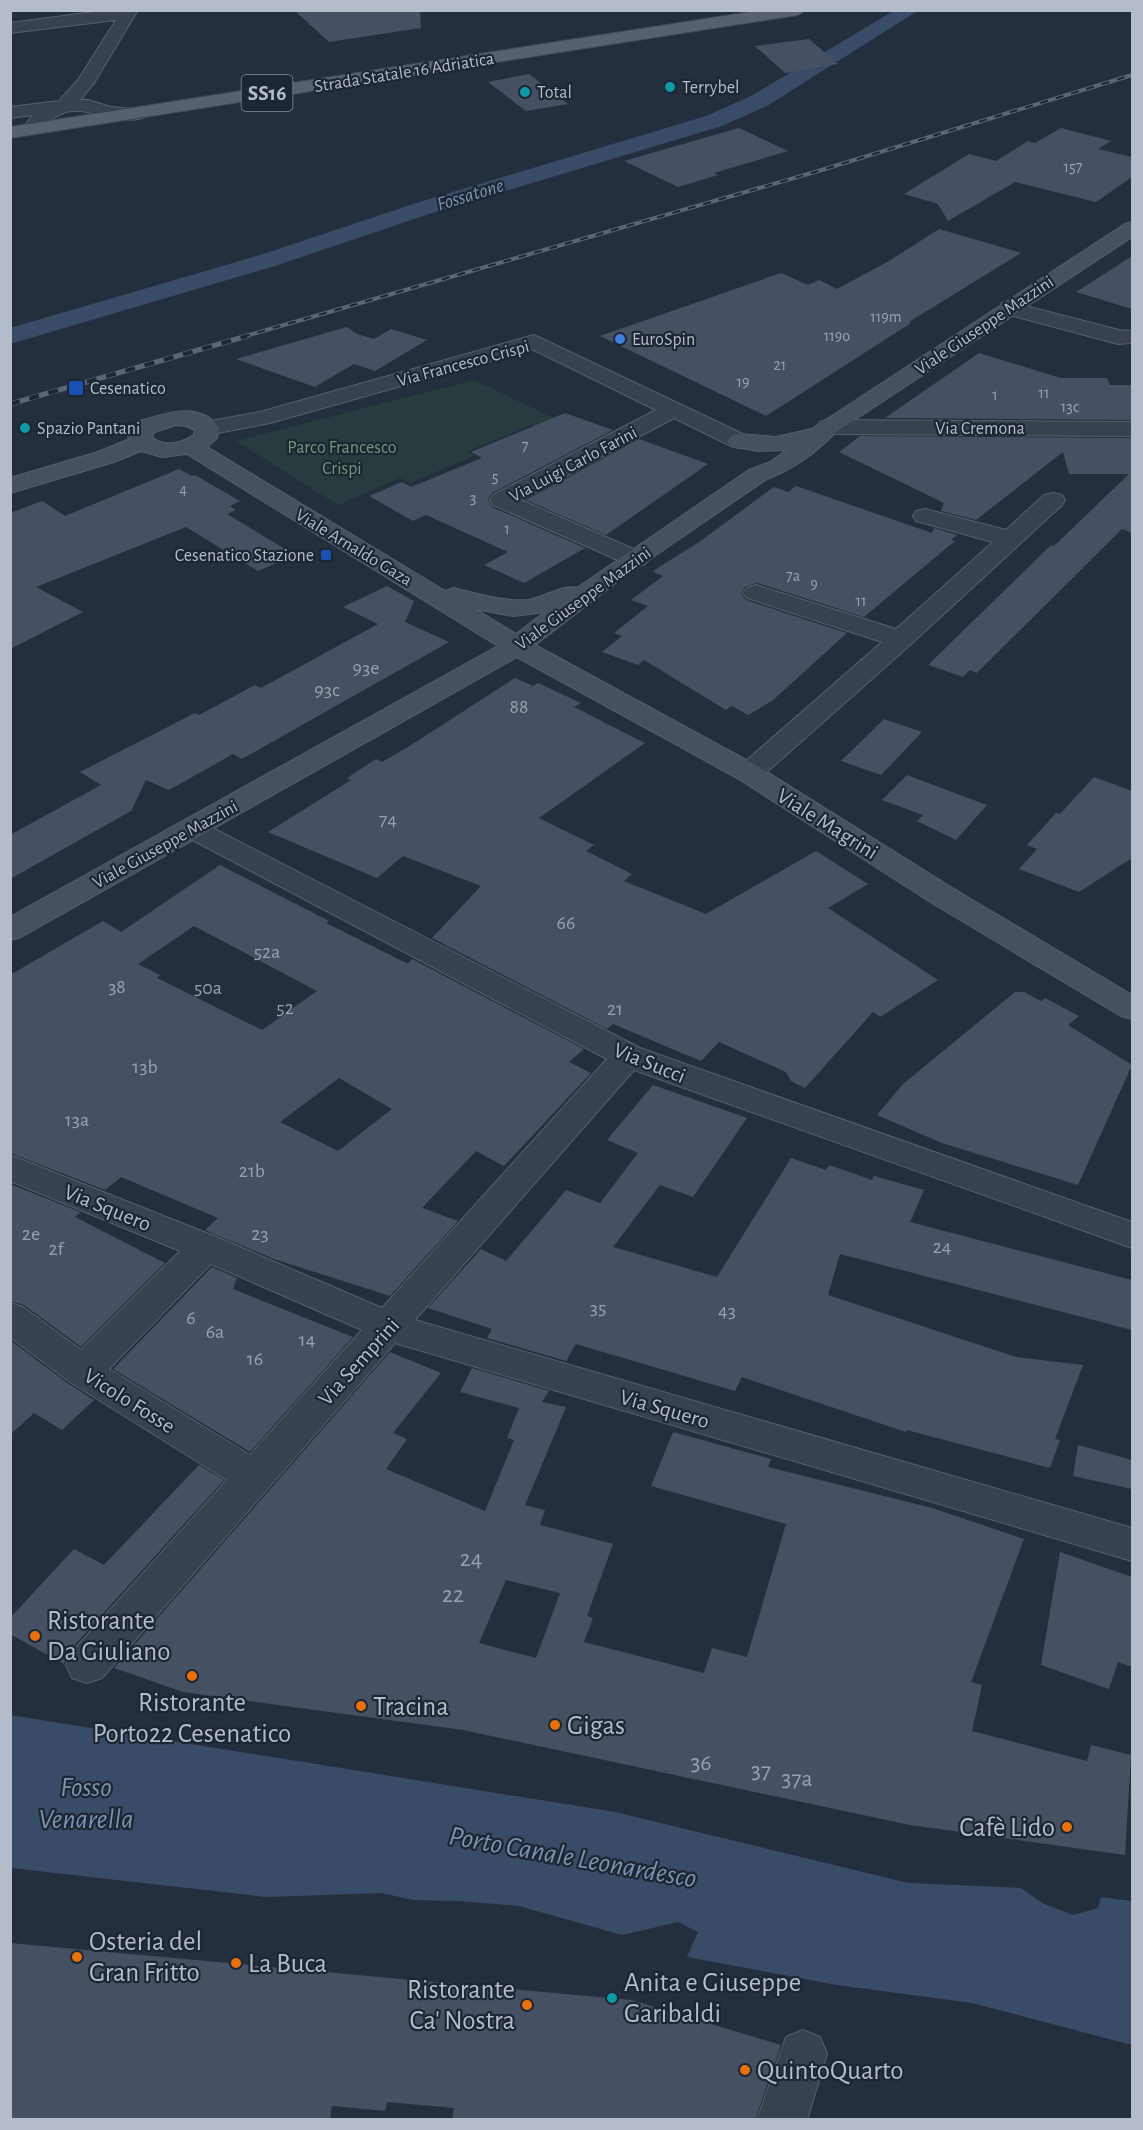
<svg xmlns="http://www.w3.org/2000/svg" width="1143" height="2130" viewBox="0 0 1143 2130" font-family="'Alegreya Sans',sans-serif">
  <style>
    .green { fill: #263c3f }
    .water { fill: #394c67 }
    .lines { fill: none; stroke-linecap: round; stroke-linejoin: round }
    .canal { fill: #394c67; fill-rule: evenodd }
    .building { fill: #455162; fill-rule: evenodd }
    .street-casing { stroke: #565f6c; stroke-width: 2 }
    .secondary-casing { stroke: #565f6c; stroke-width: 2 }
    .primary-casing { stroke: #414a57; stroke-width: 2 }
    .street { fill: #38414e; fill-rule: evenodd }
    .secondary { fill: #465061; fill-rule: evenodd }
    .primary { fill: #56606e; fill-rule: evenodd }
    .rail-far1-casing { stroke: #5a6575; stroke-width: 4 }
    .rail-casing { stroke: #5a6575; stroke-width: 5 }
    .rail-far1 { stroke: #1d2633; stroke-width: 2; stroke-dasharray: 8; stroke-linecap: butt }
    .rail { stroke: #1d2633; stroke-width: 4; stroke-dasharray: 10; stroke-linecap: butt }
    .culture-dot { fill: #0f9aa8; stroke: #1d2633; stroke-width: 2 }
    .shop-dot { fill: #3f7fe0; stroke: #1d2633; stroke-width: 2 }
    .transit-dot { fill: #1a4fb4; stroke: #1d2633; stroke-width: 2 }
    .food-dot { fill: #e8710a; stroke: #1d2633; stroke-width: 2 }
    .labels { text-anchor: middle; stroke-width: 4.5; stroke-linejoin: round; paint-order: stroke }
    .far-number-label { font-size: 16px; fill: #98a1af }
    .far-street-label { font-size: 18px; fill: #b4bcc9; stroke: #1d2633 }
    .far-poi-label { font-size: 18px; fill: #b4bcc9; stroke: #1d2633; text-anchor: start }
    .far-park-label { font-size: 18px; fill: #6b9a76; stroke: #1d2633 }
    .far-water-label { font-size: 20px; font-style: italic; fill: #7c92b1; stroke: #1d2633 }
    .number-label { font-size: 20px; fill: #98a1af }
    .shield { fill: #1d2633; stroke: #878f9c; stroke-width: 1.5 }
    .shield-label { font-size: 21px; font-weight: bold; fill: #b4bcc9 }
    .street-label { font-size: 22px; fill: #b4bcc9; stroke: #1d2633 }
    .near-number-label { font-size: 24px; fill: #98a1af }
    .near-poi-label { font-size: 27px; fill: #b4bcc9; stroke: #1d2633; text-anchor: start }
    .near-water-label { font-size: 28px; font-style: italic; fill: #7c92b1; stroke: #1d2633 }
  </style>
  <rect width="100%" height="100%" fill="#242f3e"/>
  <path class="green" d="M474,380L560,421L541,429L532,425L468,451L474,456L410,483L400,478L338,505L236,441Z"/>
  <path class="water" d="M10,1715L615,1812L908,1883L1021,1888L1042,1903L1073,1915L1098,1908L1101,1897L1132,1901V2045L972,2003L837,1985L687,1957L698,1932L678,1922L622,1935L519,1906L458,1901L414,1900L381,1893L266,1897L11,1868Z"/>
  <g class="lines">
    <path class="canal" d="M895,10H919L767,106L722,126L432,213L275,266L10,344V328L257,256L416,203L706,116L751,96Z"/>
  </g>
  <g class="building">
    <path d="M294,10H420L421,28L329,42Z"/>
    <path d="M809,39L838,64L785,73L755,46Z"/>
    <path d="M529,74L568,104L526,111L488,82Z"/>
    <path d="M739,128L788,151L714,173L718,175L678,187L624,161Z"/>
    <path d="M1061,128L1111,141L1098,149L1132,157V177L1096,202L1015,182L948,221L938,204L904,194L969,154L996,161L1028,141L1035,143Z"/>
    <path d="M939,229L1021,253L909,322L911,323L766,416L600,336L781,273L808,285L819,280L837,289L889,261Z"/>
    <path d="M1132,256V309L1076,292Z"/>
    <path d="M347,327L357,334L374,339L391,329L427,340L375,371L354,364L315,387L236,359Z"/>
    <path d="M979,353L1061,378H1107L1110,385H1132V420L885,418Z"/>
    <path d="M565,413L613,430L492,493L488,499L492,507L585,548L524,583L484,565L508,552L426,515L413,521L369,496L402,482L411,487L482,458L471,452Z"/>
    <path d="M860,436L1132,438V533L1122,529L977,673L970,670L963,677L928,665L1051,545L1054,546L1129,474H1069L1063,452L976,520L941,511L944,503L839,452Z"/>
    <path d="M639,439L708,464L606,535L526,500Z"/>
    <path d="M179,469L192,476L195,475L240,501L230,506L236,510L227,514L295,555L258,571L186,527L36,587L83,612L10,649V513L42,501L65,516Z"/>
    <path d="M796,486L932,533L934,528L957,535L951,540L955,541L864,617L757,583L745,587L741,593L746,600L847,633L772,701L748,715L732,706L726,710L644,660L638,665L602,652L622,636L614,633L648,606L631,600L663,576L653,572L656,569L699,542L774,487L788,492Z"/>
    <path d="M387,586L414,601L405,622L449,642L242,759L233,754L169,790L146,780L131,811L10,879V835L101,785L80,772L195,713L199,715L255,685L261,688L378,624L343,607Z"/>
    <path d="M515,678L533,686L538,683L581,703L574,707L645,743L539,818L594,845L586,851L632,874L624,881L706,914L816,851L868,884L828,908L938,980L880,1017L873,1012L805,1088L791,1081L786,1072L719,1042L701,1061L613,1024L607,1029L432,938L481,886L403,856L377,878L268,832L351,780L347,778L376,759L382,762L408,747Z"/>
    <path d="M884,719L922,732L881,775L841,761Z"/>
    <path d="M907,775L952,792L987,805L956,840L917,821L923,815L882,800Z"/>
    <path d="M1094,777L1132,791V858L1079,892L1019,869L1037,849L1027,845L1056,813L1060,814Z"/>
    <path d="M220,865L329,921L326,923L408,964L412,959L584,1049L569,1062L591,1073L504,1166L476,1151L422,1208L458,1221L390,1296L274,1259L205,1230L218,1218L121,1177L105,1190L10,1153V975L103,921L121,932ZM194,926L317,991L262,1030L157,978L160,975L138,964ZM339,1078L392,1109L338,1151L280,1122Z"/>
    <path d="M1015,992H1024L1041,1001L1045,998L1079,1016L1068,1025L1132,1065L1078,1185L942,1143L877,1115L903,1084Z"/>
    <path d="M653,1085L747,1118L693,1197L660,1185L613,1247L717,1277L791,1158L826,1170L829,1165L872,1180L874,1176L924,1190L910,1222L1132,1280V1330L840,1254L828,1295L1016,1357L1083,1365L1055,1439L1060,1440L1050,1468L907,1430L906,1432L742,1377L735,1391L576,1344L566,1361L487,1338L492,1329L428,1308L481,1249L506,1261L566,1190L600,1203L638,1153L607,1140Z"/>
    <path d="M10,1184L80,1212L75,1217L165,1263L81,1347L24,1305L10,1301Z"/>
    <path d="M212,1267L237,1278L233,1289L353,1337L250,1452L113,1369Z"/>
    <path d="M10,1340L69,1384L94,1400L62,1430L34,1413L10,1435Z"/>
    <path d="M390,1352L441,1373L393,1433L407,1439L386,1469L485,1511L514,1440L507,1438L519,1408L460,1392L472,1368L549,1391L542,1402L566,1407L525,1505L545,1510L540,1525L613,1544L587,1616L593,1618L584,1642L704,1673L712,1648L747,1657L786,1524L651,1486L673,1432L771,1459L768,1467L932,1508L1024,1539L971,1682L982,1685L972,1731L1087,1761L1091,1745L1131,1755L1125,1855L910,1825L463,1730L183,1692L114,1668ZM506,1580L560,1593L536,1658L479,1643Z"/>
    <path d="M1078,1445L1132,1460V1489L1073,1476Z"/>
    <path d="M199,1465L224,1480L70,1650L64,1664L10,1634V1618L74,1549L104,1565Z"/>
    <path d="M1060,1552L1132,1577V1667L1118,1662L1109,1689L1041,1665Z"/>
    <path d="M10,1943L631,2000L781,2045L755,2120H452L454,2108L387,2102L385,2111L332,2106L330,2120H10Z"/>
  </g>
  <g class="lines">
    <g class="street-casing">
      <g id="street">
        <path d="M109,10H138L94,83L80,100H88L111,107L143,110L146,114L143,118C99,129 76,86 37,134H23L21,130L33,115L10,118V107L59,101L78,80L116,20L10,33V23Z"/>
        <path d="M1010,302L1119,330L1132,331V343L1118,344L1002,313L999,308L1002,303Z"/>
        <path d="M534,335L747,436L751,441L747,446L739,448L731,446L674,418L521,500L645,554L649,559L645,564L636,567L627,564L493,505L490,500L493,495L656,410L532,349L270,423L207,435L199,433L195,428L199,423L260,412Z"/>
        <path d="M828,420L1132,422V436L828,434L820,432L816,427L820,422Z"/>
        <path d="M1053,493L1062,495L1065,500L1062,505L910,645L759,779L749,782L739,779L735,773L739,767L882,642L747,598L743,593L747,588L756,585L765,588L896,629L993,542L916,521L913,516L916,511L925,509L1006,530L1044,495Z"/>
        <path d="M193,820L203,823L640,1048L1132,1222V1248L634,1070L415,1320L1132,1528V1561L395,1343L102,1678L87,1683L72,1678L66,1665L72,1652L227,1480L70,1382L10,1337V1303L23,1307L81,1350L180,1251L10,1181V1155L219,1238L382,1308L607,1059L183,835L178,829L183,823ZM211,1264L362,1330L250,1455L109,1369Z"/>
        <path d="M803,2030L820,2037L827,2054L807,2120H757L786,2037Z"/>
      </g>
    </g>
    <g class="secondary-casing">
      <path id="secondary" d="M1132,222V237L836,432C815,453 794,469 765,480L618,581L535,645L759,767L954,889L1132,995V1019L1121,1016L932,903L739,779L517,657L21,937L10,940V917L498,646L187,454L162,457L141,451L114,462L10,493V478L98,452L130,439L128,437L137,422C162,414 200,400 219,428L217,438L207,447L445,591L454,588C478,594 503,602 528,600C544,598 562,584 577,588L749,470L770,462L787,450L758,451L731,446L727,441L731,436L739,434L776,437L812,429L1125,224ZM176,425L187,426L195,430L194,435C181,443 164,448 152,437L154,432ZM475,609L513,616L545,612L516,634Z"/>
    </g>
    <g class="primary-casing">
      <path id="primary" d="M763,10H806L798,15L10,138V127Z"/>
    </g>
    <use href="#street" class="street"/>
    <use href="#secondary" class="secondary"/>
    <use href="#primary" class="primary"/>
    <g class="rail-far1-casing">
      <path id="rail-far1" d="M242,337L815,172L1132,75"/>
    </g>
    <g class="rail-casing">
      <path id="rail" d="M10,404L247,336"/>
    </g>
    <use href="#rail-far1" class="rail-far1"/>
    <use href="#rail" class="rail"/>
  </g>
  <g class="culture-dot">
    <circle cx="670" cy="87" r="6"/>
    <circle cx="525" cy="92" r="6"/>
    <circle cx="25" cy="428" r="6"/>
    <circle cx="612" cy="1998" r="6"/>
  </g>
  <circle class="shop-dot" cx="620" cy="339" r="6"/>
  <g class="transit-dot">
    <rect x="68" y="380" width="16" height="16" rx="3"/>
    <rect x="320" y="549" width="12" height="12" rx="3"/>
  </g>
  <g class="food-dot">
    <circle cx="35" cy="1636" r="6"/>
    <circle cx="192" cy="1676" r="6"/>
    <circle cx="361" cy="1706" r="6"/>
    <circle cx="555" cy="1725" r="6"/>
    <circle cx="1067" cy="1827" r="6"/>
    <circle cx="77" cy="1957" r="6"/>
    <circle cx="236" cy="1963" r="6"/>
    <circle cx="527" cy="2005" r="6"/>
    <circle cx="745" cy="2070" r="6"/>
  </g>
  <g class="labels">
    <g class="far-number-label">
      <text x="1073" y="172">157</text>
      <text x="886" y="322">119m</text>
      <text x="837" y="341">119o</text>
      <text x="780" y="370">21</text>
      <text x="743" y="387">19</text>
      <text x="1044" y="398">11</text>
      <text x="995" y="400">1</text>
      <text x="1070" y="412">13c</text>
      <text x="525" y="451">7</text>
      <text x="495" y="482">5</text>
      <text x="183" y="494">4</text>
      <text x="473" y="503">3</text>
      <text x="507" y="534">1</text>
      <text x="793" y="581">7a</text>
      <text x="814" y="589">9</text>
      <text x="861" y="606">11</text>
    </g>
    <g class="far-street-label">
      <text transform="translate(404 72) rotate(-9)" y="6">Strada Statale 16 Adriatica</text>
      <text transform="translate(984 325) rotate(-34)" y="6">Viale Giuseppe Mazzini</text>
      <text transform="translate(463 363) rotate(-15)" y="6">Via Francesco Crispi</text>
      <text x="980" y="434">Via Cremona</text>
      <text transform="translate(573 464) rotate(-28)" y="6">Via Luigi Carlo Farini</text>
      <text transform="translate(354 547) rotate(31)" y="6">Viale Arnaldo Gaza</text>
      <text transform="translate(583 598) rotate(-36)" y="6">Viale Giuseppe Mazzini</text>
      <text transform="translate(165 844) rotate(-29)" y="6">Viale Giuseppe Mazzini</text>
    </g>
    <g class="far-poi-label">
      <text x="682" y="93">Terrybel</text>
      <text x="537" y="98">Total</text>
      <text x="632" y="345">EuroSpin</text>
      <text x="90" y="394">Cesenatico</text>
      <text x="37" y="434">Spazio Pantani</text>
      <text x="314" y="561" text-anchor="end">Cesenatico Stazione</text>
    </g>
    <g class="far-park-label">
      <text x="342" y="453">Parco Francesco<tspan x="342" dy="21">Crispi</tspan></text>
    </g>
    <g class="far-water-label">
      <text transform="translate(470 194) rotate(-17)" y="7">Fossatone</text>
    </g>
    <g class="number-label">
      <text x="366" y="674">93e</text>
      <text x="327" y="696">93c</text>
      <text x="519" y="713">88</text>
      <text x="388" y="826">74</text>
      <text x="566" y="929">66</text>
      <text x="267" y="958">52a</text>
      <text x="117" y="993">38</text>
      <text x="208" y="994">50a</text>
      <text x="285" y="1014">52</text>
      <text x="615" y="1015">21</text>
      <text x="145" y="1073">13b</text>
      <text x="77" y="1126">13a</text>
      <text x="252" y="1177">21b</text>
      <text x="31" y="1240">2e</text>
      <text x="260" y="1240">23</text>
      <text x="942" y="1253">24</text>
      <text x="56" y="1255">2f</text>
      <text x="598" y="1314">35</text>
      <text x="727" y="1317">43</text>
      <text x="191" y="1324">6</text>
      <text x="215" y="1338">6a</text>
      <text x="307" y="1346">14</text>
      <text x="255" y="1365">16</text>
    </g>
    <rect class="shield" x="241.5" y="75" width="51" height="36" rx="4.5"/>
    <g class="shield-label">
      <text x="267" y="100">SS16</text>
    </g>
    <g class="street-label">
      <text transform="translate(828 823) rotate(32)" y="8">Viale Magrini</text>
      <text transform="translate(650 1062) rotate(22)" y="8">Via Succi</text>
      <text transform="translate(108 1207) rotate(22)" y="8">Via Squero</text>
      <text transform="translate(358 1361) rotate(-48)" y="8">Via Semprini</text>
      <text transform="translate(130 1400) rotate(32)" y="8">Vicolo Fosse</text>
      <text transform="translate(665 1408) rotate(16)" y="8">Via Squero</text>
    </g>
    <g class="near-number-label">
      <text x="471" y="1566">24</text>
      <text x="453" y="1602">22</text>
      <text x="701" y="1770">36</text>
      <text x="761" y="1778">37</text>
      <text x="797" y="1786">37a</text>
    </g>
    <g class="near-poi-label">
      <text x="47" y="1629">Ristorante<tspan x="47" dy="31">Da Giuliano</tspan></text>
      <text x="192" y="1711" text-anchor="middle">Ristorante<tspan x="192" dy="31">Porto22 Cesenatico</tspan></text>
      <text x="373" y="1715">Tracina</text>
      <text x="567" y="1734">Gigas</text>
      <text x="1055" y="1836" text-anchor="end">Cafè Lido</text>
      <text x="89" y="1950">Osteria del<tspan x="89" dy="31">Gran Fritto</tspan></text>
      <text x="248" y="1972">La Buca</text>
      <text x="624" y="1991">Anita e Giuseppe<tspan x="624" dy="31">Garibaldi</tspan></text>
      <text x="515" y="1998" text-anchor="end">Ristorante<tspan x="515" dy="31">Ca' Nostra</tspan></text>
      <text x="757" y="2079">QuintoQuarto</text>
    </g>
    <g class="near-water-label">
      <text x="86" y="1796">Fosso<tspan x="86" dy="32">Venarella</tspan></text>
      <text transform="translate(573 1856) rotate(10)" y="10">Porto Canale Leonardesco</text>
    </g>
  </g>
  <rect width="1143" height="2130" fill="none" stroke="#b4bcc9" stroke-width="24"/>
</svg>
